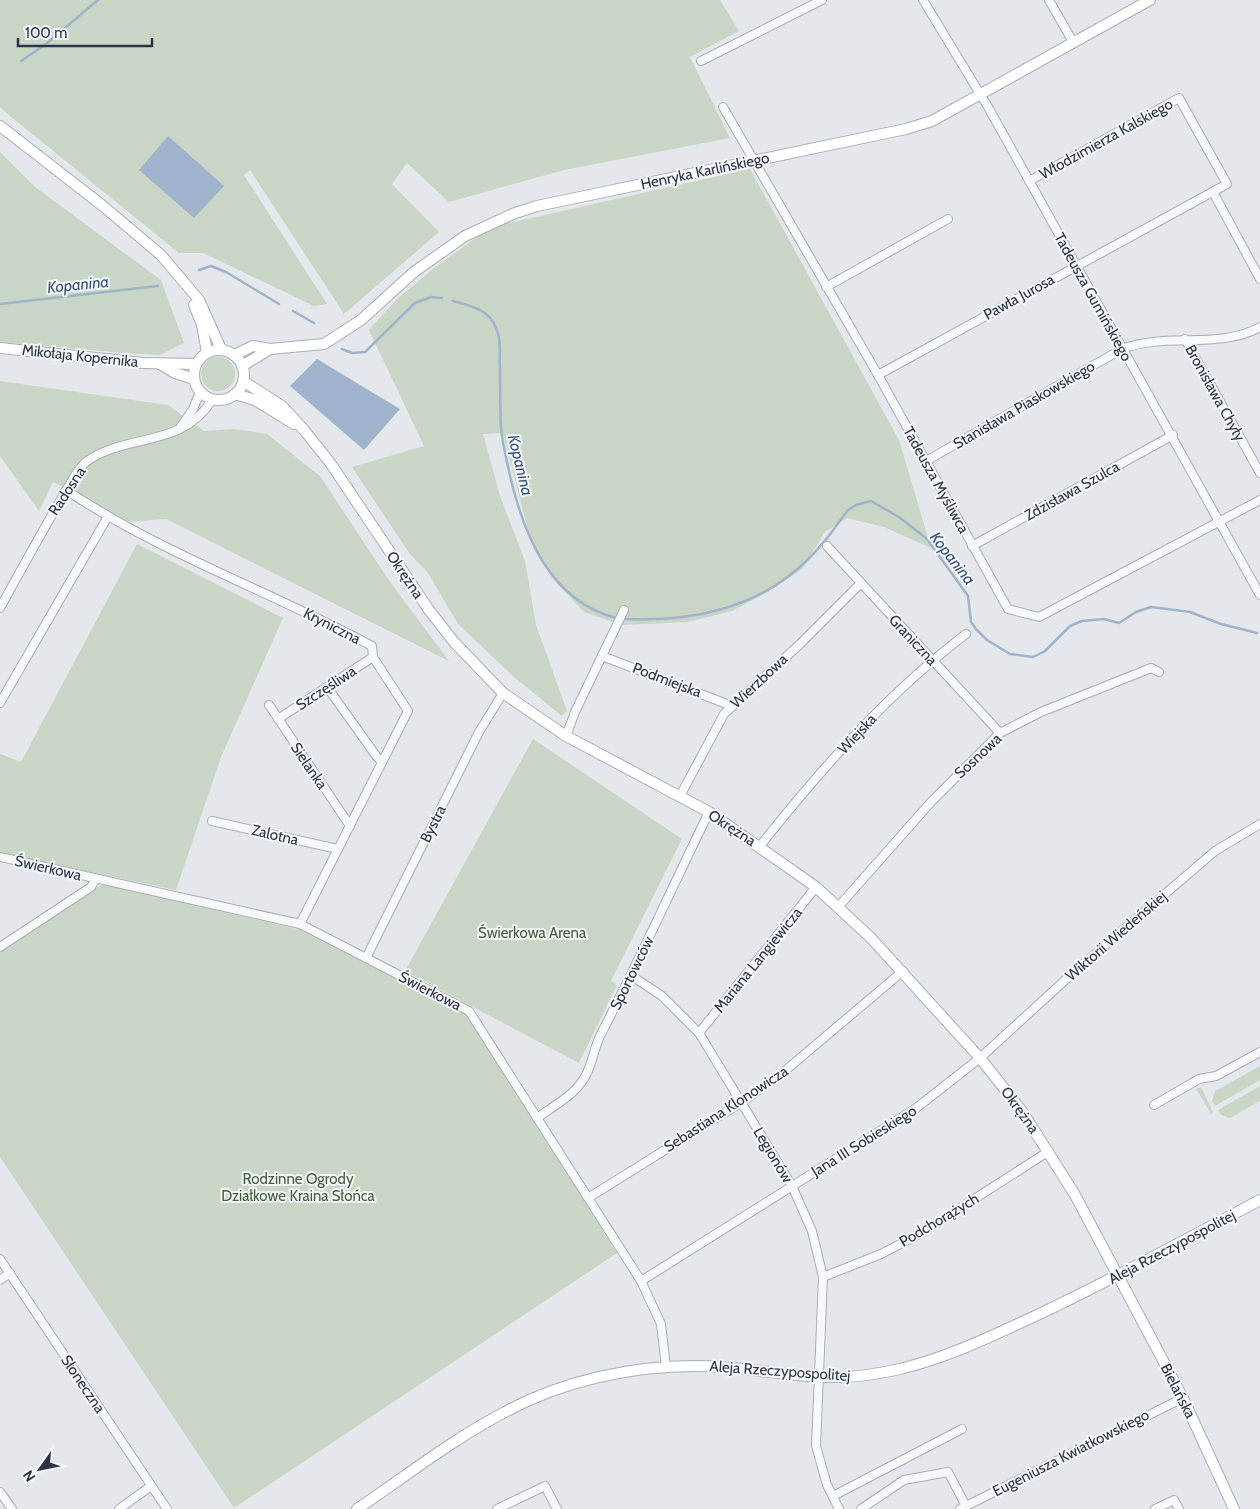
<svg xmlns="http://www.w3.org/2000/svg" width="1260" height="1509" viewBox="0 0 1260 1509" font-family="Cabin,sans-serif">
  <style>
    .green { fill: #c9d6c5 }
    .water { fill: #9fb4cc }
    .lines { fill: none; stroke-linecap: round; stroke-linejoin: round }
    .stream { stroke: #9fb4cc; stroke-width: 2.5 }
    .street-casing { stroke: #a9aeb7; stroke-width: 10 }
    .secondary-casing { stroke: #a9aeb7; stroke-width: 12 }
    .street { stroke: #f7f8fa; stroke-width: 8 }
    .secondary { stroke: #fff; stroke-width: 10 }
    .labels { text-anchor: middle; stroke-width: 4; stroke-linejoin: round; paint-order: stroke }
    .street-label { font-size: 15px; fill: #2b3445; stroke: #f4f6f9 }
    .park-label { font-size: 15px; fill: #3f6138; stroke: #f4f6f9 }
    .water-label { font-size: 16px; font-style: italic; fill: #34527a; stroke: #f4f6f9 }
  </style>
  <rect width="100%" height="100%" fill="#e4e7ec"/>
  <g class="green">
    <path d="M0,0H720L739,31L690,57L730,138L564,170L449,202L407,163L392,184L439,232L344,314L250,170L244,175L327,304L314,306L203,253H179L10,116L0,107Z"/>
    <path d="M0,152L35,187L161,280L184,343L160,355L122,353L0,342Z"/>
    <path d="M750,169L899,440L931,548L884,527L847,518L825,532L802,569L768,592L732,611L688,622L621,625L584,612L554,580L537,554L527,526L503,433L483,434L500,496L525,561L536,625L567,711L562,716L514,677L458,624L428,573L410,554L352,467L424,446L369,330L396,300L434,268L491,227Z"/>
    <circle cx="218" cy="374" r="17"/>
    <path d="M0,381L168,405L204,431L235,429L267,434L320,476L390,582L449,661L166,519L126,522L53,482L39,511L0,456Z"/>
    <path d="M137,544L283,618L221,757L176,890L0,853V754L21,762Z"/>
    <path d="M533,739L682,839L611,981L617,985L579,1063L405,971Z"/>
    <path d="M103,884L301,930L467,1014L617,1253L234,1508L0,1157V951Z"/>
    <path d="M1260,1066V1080L1215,1106L1212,1101L1215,1091Z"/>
    <path d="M1260,1086V1101L1230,1118L1221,1115L1218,1110Z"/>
    <path d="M1201,1087L1213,1112L1212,1115L1196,1089Z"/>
  </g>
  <g class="water">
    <path d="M168,136L224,186L194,218L139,170Z"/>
    <path d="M317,359L400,409L364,450L290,386Z"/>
  </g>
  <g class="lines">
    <g class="stream">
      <path d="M21,61L46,44L98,0"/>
      <path d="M199,270L211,266L226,272L279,304"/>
      <path d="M453,301C469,305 490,310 496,328C502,341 499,356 500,369C500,389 500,408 501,427C502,443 507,460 510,476C524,535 550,601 616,618"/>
      <path d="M0,304L158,286"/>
      <path d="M293,311L314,323"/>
      <path d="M342,349L352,353L365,352L415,303L431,297L442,298"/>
      <path d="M625,619C689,622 755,609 803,564C820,549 834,529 847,511L856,505L871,501L899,517L927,539L968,596L971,622L976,629L987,640L1010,654L1033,657L1045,651L1070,626L1082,621L1104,619L1119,623L1136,612L1151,607L1190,612L1221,624L1257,633"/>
    </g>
    <g class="street-casing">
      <g id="street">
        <path d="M923,0L988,107L1260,595"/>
        <path d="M1049,0L1073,42"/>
        <path d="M701,61L822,0"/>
        <path d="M723,107L878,375L1008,609L1039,617L1260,500"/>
        <path d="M1213,192L1260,279"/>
        <path d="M826,287L948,219"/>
        <path d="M1185,339L1260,473"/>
        <path d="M878,375L1227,184L1179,98L1029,181"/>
        <path d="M180,428L193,409L200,392"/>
        <path d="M926,461L1122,349C1166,332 1219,350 1260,327"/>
        <path d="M66,490C164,555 270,591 372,646L373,657L408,711L300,924"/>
        <path d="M827,546L1000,733"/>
        <path d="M972,546L1173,435"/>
        <path d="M0,608C22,568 44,528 67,489C73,479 78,468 87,461C130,432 181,449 213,399"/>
        <path d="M602,656L732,706"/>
        <path d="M327,687L377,757L382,762"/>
        <path d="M0,703L107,518"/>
        <path d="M269,705L350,826"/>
        <path d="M278,719L373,657"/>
        <path d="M566,736L575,712L624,610"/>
        <path d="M680,796L724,714L800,644L860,584"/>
        <path d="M212,821L338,849"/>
        <path d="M760,846C821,769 888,693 966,634"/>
        <path d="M0,857L300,924L469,1011L641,1281L661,1324L666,1367"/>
        <path d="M839,906L931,802L1000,733L1041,712L1151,668L1159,672"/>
        <path d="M0,947L91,887L96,879"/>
        <path d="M366,958L479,732L503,693"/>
        <path d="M632,976L662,996L699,1033L792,1186L812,1231L823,1277L816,1446L827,1485L839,1509"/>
        <path d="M699,1033L816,887"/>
        <path d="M1154,1105L1199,1079L1216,1076L1260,1052"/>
        <path d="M537,1118C552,1107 573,1096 583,1080C593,1066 593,1049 601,1034C639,961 673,886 709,812"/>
        <path d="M588,1198L742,1102L780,1075L903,971"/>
        <path d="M0,1259L167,1509"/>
        <path d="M823,1277L881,1254L923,1232L1049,1151"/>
        <path d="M0,1280L10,1273"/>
        <path d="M641,1281L915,1109L980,1058L1074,972L1215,851L1260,824"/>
        <path d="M0,1492L12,1509"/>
        <path d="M833,1496L962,1429"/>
        <path d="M119,1509L151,1486"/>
        <path d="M497,1509L545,1486L557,1509"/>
        <path d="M861,1509L904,1480L948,1472L966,1506"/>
        <path d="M960,1509L1183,1398"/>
        <path d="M1155,1509L1174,1500L1179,1509"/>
      </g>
    </g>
    <g class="secondary-casing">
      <g id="secondary">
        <path d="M0,126L103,206L161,255L199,300L221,349"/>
        <path d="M194,305L202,325L207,352"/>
        <path d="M0,348L143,363L196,364"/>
        <circle cx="219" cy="375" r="25"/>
        <path d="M234,355L253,346L270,349L324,344L361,320L414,272L465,236L515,213L537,206L906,129L932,121L1150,0"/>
        <path d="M160,364L175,373L194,379"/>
        <path d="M242,366L270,349"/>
        <path d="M243,381L282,406L304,430L331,464L429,610L454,642L503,693L566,736L709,812L816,887L871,938L980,1058L1022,1111L1075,1195L1183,1398L1234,1509"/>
        <path d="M235,394L255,400L294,424"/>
        <path d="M357,1509C406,1476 453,1439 505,1412C562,1381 631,1366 695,1366C744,1366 792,1378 842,1377C861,1377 881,1373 900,1369C946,1358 990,1337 1033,1317C1110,1281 1185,1240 1260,1200"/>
      </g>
    </g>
    <use href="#street" class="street"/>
    <use href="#secondary" class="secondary"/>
  </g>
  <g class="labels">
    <g class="street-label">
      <text transform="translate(1106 139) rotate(-29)" y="5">Włodzimierza Kalskiego</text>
      <text transform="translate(705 171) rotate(-12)" y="5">Henryka Karlińskiego</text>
      <text transform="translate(1019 297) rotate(-29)" y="5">Pawła Jurosa</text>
      <text transform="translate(1093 297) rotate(61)" y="5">Tadeusza Gumińskiego</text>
      <text transform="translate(80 356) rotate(6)" y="5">Mikołaja Kopernika</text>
      <text transform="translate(1215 393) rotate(61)" y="5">Bronisława Chyły</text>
      <text transform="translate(1024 405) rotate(-30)" y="5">Stanisława Piaskowskiego</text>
      <text transform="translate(936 480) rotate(61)" y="5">Tadeusza Myśliwca</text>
      <text transform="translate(67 491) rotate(-57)" y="5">Radosna</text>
      <text transform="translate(1072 491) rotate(-29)" y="5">Zdzisława Szulca</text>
      <text transform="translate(405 575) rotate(56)" y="5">Okrężna</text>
      <text transform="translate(332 626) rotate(27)" y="5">Kryniczna</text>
      <text transform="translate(913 640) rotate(47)" y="5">Graniczna</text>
      <text transform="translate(667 680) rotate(21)" y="5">Podmiejska</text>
      <text transform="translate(759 681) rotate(-43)" y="5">Wierzbowa</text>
      <text transform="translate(326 688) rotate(-33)" y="5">Szczęśliwa</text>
      <text transform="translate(857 734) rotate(-47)" y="5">Wiejska</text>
      <text transform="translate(978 756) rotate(-43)" y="5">Sosnowa</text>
      <text transform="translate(309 766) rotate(56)" y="5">Sielanka</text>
      <text transform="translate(433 824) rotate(-64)" y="5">Bystra</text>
      <text transform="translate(732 828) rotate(33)" y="5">Okrężna</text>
      <text transform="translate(275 835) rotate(13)" y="5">Zalotna</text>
      <text transform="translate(48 868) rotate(13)" y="5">Świerkowa</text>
      <text transform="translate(1116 936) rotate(-41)" y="5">Wiktorii Wiedeńskiej</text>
      <text transform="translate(758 960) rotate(-51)" y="5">Mariana Langiewicza</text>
      <text transform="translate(632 973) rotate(-64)" y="5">Sportowców</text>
      <text transform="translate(430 991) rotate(27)" y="5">Świerkowa</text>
      <text transform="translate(726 1109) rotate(-33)" y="5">Sebastiana Klonowicza</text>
      <text transform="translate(1020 1110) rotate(54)" y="5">Okrężna</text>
      <text transform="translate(864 1141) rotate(-32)" y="5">Jana III Sobieskiego</text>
      <text transform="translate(773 1155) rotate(59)" y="5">Legionów</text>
      <text transform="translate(939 1220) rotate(-31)" y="5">Podchorążych</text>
      <text transform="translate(1172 1247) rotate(-28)" y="5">Aleja Rzeczypospolitej</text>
      <text transform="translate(780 1371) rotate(4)" y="5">Aleja Rzeczypospolitej</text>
      <text transform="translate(83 1384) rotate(56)" y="5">Słoneczna</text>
      <text transform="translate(1178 1391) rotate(63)" y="5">Bielańska</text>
      <text transform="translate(1071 1453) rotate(-27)" y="5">Eugeniusza Kwiatkowskiego</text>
    </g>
    <g class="park-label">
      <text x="532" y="938">Świerkowa Arena</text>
      <text x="298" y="1184">Rodzinne Ogrody<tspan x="298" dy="17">Działkowe Kraina Słońca</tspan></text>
    </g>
    <g class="water-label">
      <text transform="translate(78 284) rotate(-6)" y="6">Kopanina</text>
      <text transform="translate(521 465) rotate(76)" y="6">Kopanina</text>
      <text transform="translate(953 558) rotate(52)" y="6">Kopanina</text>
    </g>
  </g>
  <g transform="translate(40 1469) rotate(237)" stroke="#f4f6f9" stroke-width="4" paint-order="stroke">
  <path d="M0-4L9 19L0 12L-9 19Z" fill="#2b3445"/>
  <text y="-8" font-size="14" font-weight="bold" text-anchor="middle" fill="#2b3445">N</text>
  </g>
  <path d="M18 38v8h134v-8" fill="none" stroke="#2b3445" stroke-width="2.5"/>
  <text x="25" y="38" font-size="15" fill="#2b3445" stroke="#f4f6f9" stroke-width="4" paint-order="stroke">100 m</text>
</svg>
